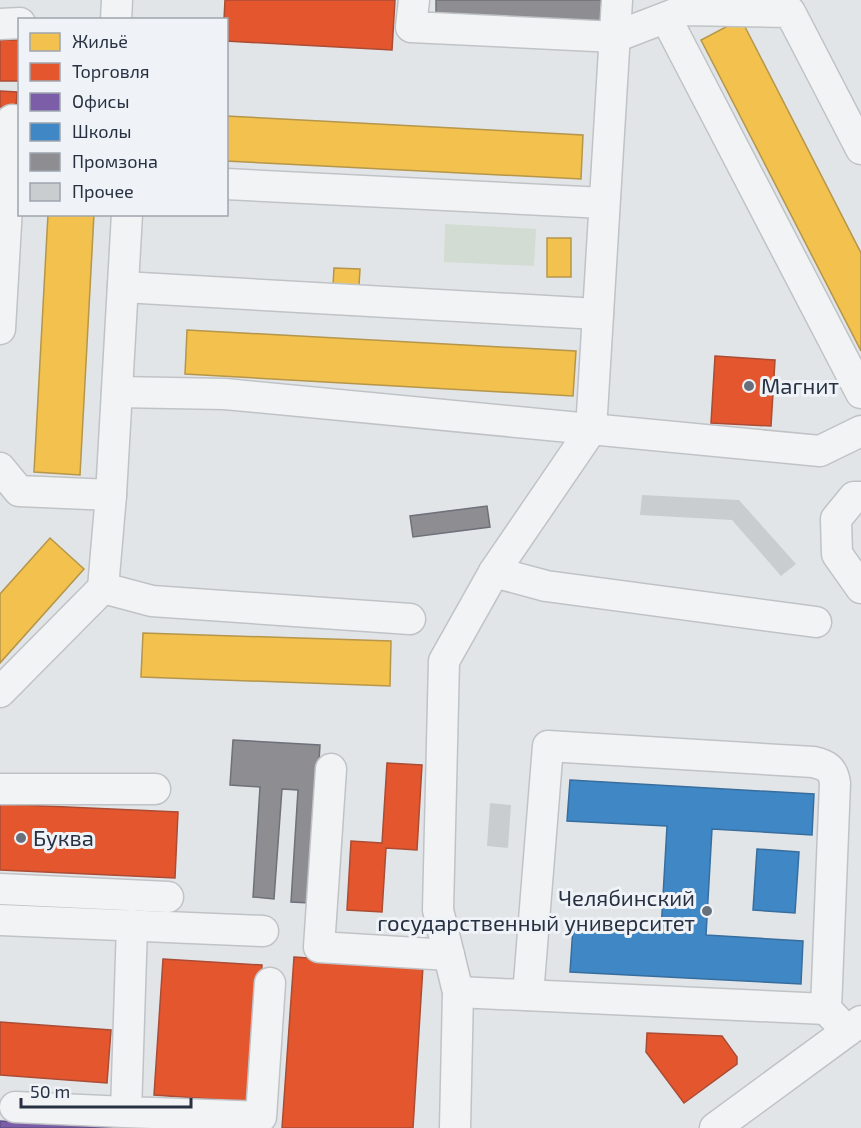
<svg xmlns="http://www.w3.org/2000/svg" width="861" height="1128" viewBox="0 0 861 1128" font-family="'Exo 2',sans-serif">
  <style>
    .green { fill: #d2dcd2 }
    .homes { fill: #f2c14e; stroke: #b5964a; stroke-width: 1.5 }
    .shops { fill: #e4572e; stroke: #ab4c34; stroke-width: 1.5 }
    .offices { fill: #7b5ea7; stroke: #625089; stroke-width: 1.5 }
    .schools { fill: #3f88c5; stroke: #386e9e; stroke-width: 1.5 }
    .industry { fill: #8d8d92; stroke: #6e717a; stroke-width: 1.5 }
    .building { fill: #cacdd0 }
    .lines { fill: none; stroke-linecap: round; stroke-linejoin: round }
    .minor-casing { stroke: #c0c3c6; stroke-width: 33 }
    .minor { stroke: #f2f3f4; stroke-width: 30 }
    .poi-dot { fill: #68707c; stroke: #eff3f7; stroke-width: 2 }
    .labels { text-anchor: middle; stroke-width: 6; stroke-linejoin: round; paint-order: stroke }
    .poi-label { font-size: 22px; fill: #273142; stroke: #eff3f7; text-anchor: start }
  </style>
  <rect width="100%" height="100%" fill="#e2e5e8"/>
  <path class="green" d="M445,224L536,229L534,266L444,262Z"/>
  <g class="homes">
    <path d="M741,19L861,253V351L701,40Z"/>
    <path d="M226,116L583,135L581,179L226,161Z"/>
    <path d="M48,214H94L80,475L34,472Z"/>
    <rect x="547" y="238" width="24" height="39"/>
    <path d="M334,268L360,269L359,286L333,285Z"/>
    <path d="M187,330L576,351L573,396L185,374Z"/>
    <path d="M50,538L84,569L0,663V594Z"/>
    <path d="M143,633L391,641L390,686L141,677Z"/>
  </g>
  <g class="shops">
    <path d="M225,0H395L392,50L226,41V20H224Z"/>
    <rect x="0" y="40" width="20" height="41"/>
    <path d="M0,91L17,92L16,108L0,107Z"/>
    <path d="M715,356L775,360L771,426L711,423Z"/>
    <path d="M387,763L422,765L417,850L386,848L382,912L347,910L351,841L382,843Z"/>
    <path d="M0,804L178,812L175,878L0,870Z"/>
    <path d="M294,957L423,966L413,1128H282Z"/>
    <path d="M163,959L262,965L253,1102L154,1095Z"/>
    <path d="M0,1022L111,1030L107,1083L0,1075Z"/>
    <path d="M647,1033L722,1036L737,1057V1064L684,1103L646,1052Z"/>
  </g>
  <path class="offices" d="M0,1121L113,1128H0Z"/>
  <g class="schools">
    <path d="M570,780L814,794L812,835L712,829L706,935L803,941L801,984L570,972L573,927L661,931L667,826L567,821Z"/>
    <path d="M757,849L799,852L795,913L753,910Z"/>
  </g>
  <g class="industry">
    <path d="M436,0H601L600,22L436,13Z"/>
    <path d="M487,506L490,527L413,537L410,516Z"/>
    <path d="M233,740L320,745L310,903L291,902L298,790L282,789L274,899L253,897L260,787L230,785Z"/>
  </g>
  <g class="building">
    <path d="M642,495L739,500L796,564L781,576L732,520L640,515Z"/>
    <path d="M490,803L511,805L508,848L487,846Z"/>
  </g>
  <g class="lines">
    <g class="minor-casing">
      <g id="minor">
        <path d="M414,0L411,27L615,37L685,10L790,12L861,149"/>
        <path d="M666,18L861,393"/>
        <path d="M116,20L117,0"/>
        <path d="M0,24L20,23"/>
        <path d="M226,184L604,203"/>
        <path d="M123,287L598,314"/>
        <path d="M0,329L12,120L20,121"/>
        <path d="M117,392L225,394L820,451L861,431"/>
        <path d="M0,468L19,491L111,495"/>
        <path d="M861,497H854L836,519L837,554L861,588"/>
        <path d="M494,572L546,586L816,622"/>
        <path d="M103,588L152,601L410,619"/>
        <path d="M0,692L103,588L111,495L127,214"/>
        <path d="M331,769L319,947L449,955"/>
        <path d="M0,789H155"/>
        <path d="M0,889L168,897"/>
        <path d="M0,920L263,931"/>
        <path d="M132,925L126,1112L261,1117L270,983"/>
        <path d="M458,992L826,1009"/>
        <path d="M528,995L548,746L813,762C827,765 833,769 835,783L826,1009L847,1031"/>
        <path d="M15,1107L126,1112"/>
        <path d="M455,1128L458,992L438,910L444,661L494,572L591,430L617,0"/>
        <path d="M715,1128L861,1021"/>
      </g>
    </g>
    <use href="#minor" class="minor"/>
  </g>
  <g class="poi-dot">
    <circle cx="749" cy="386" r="6"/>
    <circle cx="21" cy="838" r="6"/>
    <circle cx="707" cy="911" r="6"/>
  </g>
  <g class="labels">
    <g class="poi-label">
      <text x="761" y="394">Магнит</text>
      <text x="33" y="846">Буква</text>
      <text x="695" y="906" text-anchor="end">Челябинский<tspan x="695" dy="25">государственный университет</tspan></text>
    </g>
  </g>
  <rect x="18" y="18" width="210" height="198" fill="#eff3f7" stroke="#9fa5af" stroke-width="1.5"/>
  <rect x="30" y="33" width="30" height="18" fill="#f2c14e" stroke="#9fa5af" stroke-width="1.5"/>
  <text x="72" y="48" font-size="18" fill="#273142">Жильё</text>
  <rect x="30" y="63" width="30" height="18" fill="#e4572e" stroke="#9fa5af" stroke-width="1.5"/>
  <text x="72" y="78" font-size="18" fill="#273142">Торговля</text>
  <rect x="30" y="93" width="30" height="18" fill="#7b5ea7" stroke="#9fa5af" stroke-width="1.5"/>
  <text x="72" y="108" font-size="18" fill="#273142">Офисы</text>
  <rect x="30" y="123" width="30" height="18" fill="#3f88c5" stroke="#9fa5af" stroke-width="1.5"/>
  <text x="72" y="138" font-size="18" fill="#273142">Школы</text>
  <rect x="30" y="153" width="30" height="18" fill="#8d8d92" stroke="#9fa5af" stroke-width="1.5"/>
  <text x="72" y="168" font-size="18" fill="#273142">Промзона</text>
  <rect x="30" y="183" width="30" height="18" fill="#cacdd0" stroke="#9fa5af" stroke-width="1.5"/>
  <text x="72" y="198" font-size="18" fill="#273142">Прочее</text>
  <path d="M21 1098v9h170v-9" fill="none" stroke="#273142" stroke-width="3"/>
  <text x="30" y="1098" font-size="18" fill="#273142" stroke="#eff3f7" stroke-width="4.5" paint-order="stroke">50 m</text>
</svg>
